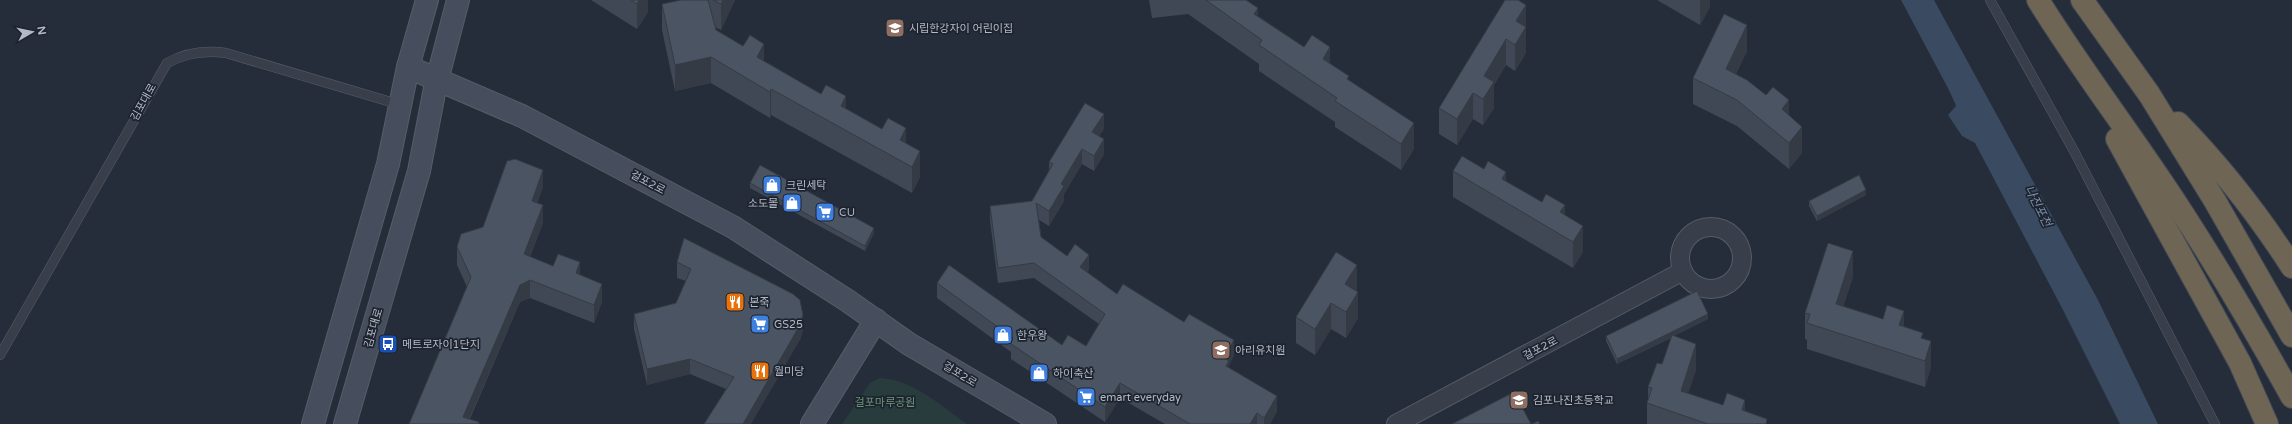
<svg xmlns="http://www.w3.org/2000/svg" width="2292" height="424" viewBox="0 0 2292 424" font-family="'Varela Round','Noto Sans KR',sans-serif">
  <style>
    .green { fill: #293c3d }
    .water { fill: #3a4a61 }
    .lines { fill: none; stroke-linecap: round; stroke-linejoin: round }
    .lane-casing { stroke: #565d68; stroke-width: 10 }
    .street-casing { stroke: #565d68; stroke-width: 20 }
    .secondary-casing { stroke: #565d68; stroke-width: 24 }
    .highway-casing { stroke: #434a55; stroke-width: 24 }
    .lane { stroke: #383f4a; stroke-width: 9 }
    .street { stroke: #383f4a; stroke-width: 18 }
    .secondary { stroke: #464e5d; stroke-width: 22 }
    .highway { stroke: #6f6555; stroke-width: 22 }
    .wall { fill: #404855 }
    .shaded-wall { fill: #343b45 }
    .building { fill: #4a5463; stroke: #343b45 }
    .labels { text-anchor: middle; stroke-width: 3.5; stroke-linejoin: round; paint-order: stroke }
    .poi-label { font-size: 11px; fill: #b3bac6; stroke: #1d242f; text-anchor: start }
    .street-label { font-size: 11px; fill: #b3bac6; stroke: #1d242f }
    .park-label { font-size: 11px; fill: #6c9576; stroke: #1d242f }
    .water-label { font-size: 12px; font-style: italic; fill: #7c90ab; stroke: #1d242f }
  </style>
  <rect width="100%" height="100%" fill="#242d39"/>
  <path class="green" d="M879,378C913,379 941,406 967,424H842L870,383Z"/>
  <path class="water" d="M1901,0H1934L2098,300L2158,424H2120L2063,310L1975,143L1962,136L1948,115L1956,106L1950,92Z"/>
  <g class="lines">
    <g class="lane-casing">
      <g id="lane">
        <path d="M1990,0L2074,151L2215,424"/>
        <path d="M0,355L167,63C185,53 205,50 226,53L401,105"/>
      </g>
    </g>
    <g class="street-casing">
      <g id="street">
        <circle cx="1711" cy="258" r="31"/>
        <path d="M1396,424L1683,271"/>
      </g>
    </g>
    <g class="secondary-casing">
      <g id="secondary">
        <path d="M408,67L522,116L733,227L848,301L909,344L1045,424"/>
        <path d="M313,424L388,164L408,67L427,0"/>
        <path d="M345,424L419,171L435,88L458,0"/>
        <path d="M812,424L876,320"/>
      </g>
    </g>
    <g class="highway-casing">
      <g id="highway">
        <path d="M2038,0C2077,63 2121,121 2162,182C2209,252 2251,323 2292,397"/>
        <path d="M2082,0L2149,94L2215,201L2292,336"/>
        <path d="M2178,123C2222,168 2258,214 2292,267"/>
        <path d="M2117,139L2240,363L2267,424"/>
      </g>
    </g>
    <use href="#lane" class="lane"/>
    <use href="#street" class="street"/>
    <use href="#secondary" class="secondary"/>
    <use href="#highway" class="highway"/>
  </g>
  <g class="wall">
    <path d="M591,0H648V12L637,29Z"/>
    <path d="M681,0H735L721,30L715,27L716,30L764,61L906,143L920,177L912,193L771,115L770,118L711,83L675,91L662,30V4Z"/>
    <path d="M1149,0H1246L1258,16L1330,64L1349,80L1414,149L1401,170L1335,127V122L1259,71V64L1188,14L1152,18Z"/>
    <path d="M1657,0H1710V7L1700,25Z"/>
    <path d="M1526,5V53L1515,71L1506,65L1494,85V108L1483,125L1473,119L1457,145L1439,134V108Z"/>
    <path d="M1747,51L1736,74L1789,116L1802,153L1789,169L1737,126L1693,104V78Z"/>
    <path d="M1104,129L1099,136L1104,154L1094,171L1082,164L1064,194V201L1049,226L1039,220L1041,237L1067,256L1089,270L1087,272L1117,294L1234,355L1229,365V368L1277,411L1270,424H1165L1120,398L1105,422L1011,359V352L937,298V283L1062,345L1086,346L1099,324L1034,278L998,283L990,221V206L1032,201L1049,170V162Z"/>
    <path d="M1453,171L1506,182L1542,202L1565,215L1583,252L1573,268L1453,197Z"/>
    <path d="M750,183L874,233L865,251L750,188Z"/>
    <path d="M543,187L537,203L543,223L530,257L553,266L580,275L602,302L594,323L530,298L520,302L470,419L479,424H409L467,287L457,265V247L483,227Z"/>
    <path d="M1866,195L1817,221L1809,206V201Z"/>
    <path d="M684,238L803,330L800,340L726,389L690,374L647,385L634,329V314L676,303L686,281L677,278V262Z"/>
    <path d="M1853,277L1843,306L1904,326L1923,339L1931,367L1925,387L1807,349V340L1805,339V313Z"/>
    <path d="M1357,291L1358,318L1346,338L1331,329L1315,355L1296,343V317Z"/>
    <path d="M1708,319L1674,336L1696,370L1688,393L1723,405L1745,411L1767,424H1647V403L1648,399V387L1662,364L1671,338L1617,364L1606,341V336Z"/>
  </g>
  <g class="shaded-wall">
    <path d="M639,0H648V12L637,29V4Z"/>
    <path d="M723,0H735L721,30V4Z"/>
    <path d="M1700,0H1710V7L1700,25Z"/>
    <path d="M1526,5V53L1515,71V45L1516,21Z"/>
    <path d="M1258,8V34L1254,14Z"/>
    <path d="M1747,25V51L1726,95V69Z"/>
    <path d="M1506,39V65L1494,85V108L1483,125L1484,76Z"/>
    <path d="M764,44V70L757,57Z"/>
    <path d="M1330,47V73L1323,59Z"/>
    <path d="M711,57V83L675,91V65Z"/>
    <path d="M771,89V115L770,118V92Z"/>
    <path d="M1473,93V119L1457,145V119Z"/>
    <path d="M846,96V122L841,106Z"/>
    <path d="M1789,100V126L1782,109Z"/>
    <path d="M1104,114V129L1092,147V132Z"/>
    <path d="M1414,123V149L1401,170V144Z"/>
    <path d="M1802,127V153L1789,169V143Z"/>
    <path d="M906,128V154L900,140Z"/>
    <path d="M1104,139V154L1094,171V156Z"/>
    <path d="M1082,149V164L1064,194V201L1049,226V211L1061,184Z"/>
    <path d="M920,151V177L912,193V167Z"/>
    <path d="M543,170V187L532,219V201Z"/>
    <path d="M1506,172V198L1502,179Z"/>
    <path d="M1866,190V195L1817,221V216Z"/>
    <path d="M543,205V223L524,272V254Z"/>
    <path d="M1565,205V231L1560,212Z"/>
    <path d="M1583,226V252L1573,268V242Z"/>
    <path d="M874,228V233L865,251V246Z"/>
    <path d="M1853,251V277L1836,330V304Z"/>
    <path d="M1089,255V270L1080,282V267Z"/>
    <path d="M580,262V280L576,273Z"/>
    <path d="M1357,265V291L1345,284Z"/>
    <path d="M530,280V298L520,302L467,424L463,417L520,285Z"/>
    <path d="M602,284V302L594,323V305Z"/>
    <path d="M1358,292V318L1346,338V312Z"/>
    <path d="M1331,303V329L1315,355V329Z"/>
    <path d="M1904,311V337L1899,325Z"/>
    <path d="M1708,314V319L1617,364V359Z"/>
    <path d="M803,315V330L800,340L751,424H743Z"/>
    <path d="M1234,340V355L1229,365V376L1224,358Z"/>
    <path d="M1931,341V367L1925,387V361Z"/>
    <path d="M1696,344V370L1681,415V391Z"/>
    <path d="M690,359V374L647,385V369Z"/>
    <path d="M1120,383V398L1105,422V407Z"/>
    <path d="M1277,396V411L1270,424H1264V418Z"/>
    <path d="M1745,400V424L1742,410Z"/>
    <path d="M1257,413V424H1250Z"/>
  </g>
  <g class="building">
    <path d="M631,0H639L637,4Z"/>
    <path d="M681,0H708L716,30L743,46L750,35L764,44L757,57L821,94L826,85L846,96L841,106L882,129L888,118L906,128L900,140L920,151L912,167L771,89L770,92L711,57L675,65L662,4Z"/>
    <path d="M713,0H723L721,4Z"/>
    <path d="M1206,0H1246L1258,8L1254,14L1304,47L1312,35L1330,47L1323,59L1349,76L1347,79L1414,123L1401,144L1335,101L1337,98L1259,45L1262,40Z"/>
    <path d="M1505,0H1518L1526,5L1516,21L1526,27L1515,45L1506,39L1484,76L1494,82L1483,99L1473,93L1457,119L1439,108Z"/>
    <path d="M1724,14L1747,25L1726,69L1747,80L1766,95L1773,87L1789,100L1782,109L1802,127L1789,143L1737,100L1693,78Z"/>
    <path d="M1085,103L1104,114L1092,132L1104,139L1094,156L1082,149L1061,184L1064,186L1049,211L1036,203L1041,237L1067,256L1075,244L1089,255L1080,267L1117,294L1123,284L1184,322L1189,314L1234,340L1224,358L1229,361L1226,366L1277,396L1264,418L1257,413L1250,424H1190L1120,383L1105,407L1011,344L1013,338L937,283L949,265L1062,345L1068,335L1086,346L1105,314L1034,263L998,268L990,206L1032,201L1053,164L1049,162Z"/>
    <path d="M1462,156L1484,169L1488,161L1506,172L1502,179L1542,202L1546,194L1565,205L1560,212L1583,226L1573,242L1453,171Z"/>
    <path d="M515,159L543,170L532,201L543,205L524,254L553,266L558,254L580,262L576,273L602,284L594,305L530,280L520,285L463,417L479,422V424H409L471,277L457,247L461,234L483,227L507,161Z"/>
    <path d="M760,165L874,228L865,246L750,183Z"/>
    <path d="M1859,175L1866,190L1817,216L1809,201Z"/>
    <path d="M684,238L793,294L800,300L803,315L800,325L743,424H704L734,377L690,359L647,369L634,314L676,303L691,269L677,262Z"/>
    <path d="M1828,243L1853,251L1836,304L1883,319L1887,305L1904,311L1899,325L1923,333L1921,338L1931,341L1925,361L1807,323L1810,314L1805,313Z"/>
    <path d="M1336,252L1357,265L1345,284L1358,292L1346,312L1331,303L1315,329L1296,317Z"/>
    <path d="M1697,291L1708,314L1617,359L1606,336Z"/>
    <path d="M1672,335L1696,344L1681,391L1723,405L1727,393L1745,400L1742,410L1767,419L1766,424H1708L1647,403L1652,388L1648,387L1657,363L1662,364Z"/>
    <path d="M1514,392L1531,424H1452Z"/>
    <path d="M1538,421L1540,424H1532Z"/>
  </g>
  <defs>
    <g id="school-square" transform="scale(1)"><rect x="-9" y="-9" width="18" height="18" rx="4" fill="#8d6e63" stroke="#1d242f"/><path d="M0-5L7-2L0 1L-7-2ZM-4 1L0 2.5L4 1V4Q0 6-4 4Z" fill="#fff"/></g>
    <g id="shop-square" transform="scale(1)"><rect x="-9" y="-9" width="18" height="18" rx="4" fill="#3f7fe0" stroke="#1d242f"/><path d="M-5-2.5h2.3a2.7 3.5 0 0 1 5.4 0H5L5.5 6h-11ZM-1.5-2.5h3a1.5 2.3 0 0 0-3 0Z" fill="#fff"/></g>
    <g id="supermarket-square" transform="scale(1)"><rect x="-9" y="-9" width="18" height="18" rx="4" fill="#3f7fe0" stroke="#1d242f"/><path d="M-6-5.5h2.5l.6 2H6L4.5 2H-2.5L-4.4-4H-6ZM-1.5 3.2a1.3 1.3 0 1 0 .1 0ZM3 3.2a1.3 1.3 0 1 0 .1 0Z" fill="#fff"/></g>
    <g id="restaurant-square" transform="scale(1)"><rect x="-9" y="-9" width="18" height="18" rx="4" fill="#e8710a" stroke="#1d242f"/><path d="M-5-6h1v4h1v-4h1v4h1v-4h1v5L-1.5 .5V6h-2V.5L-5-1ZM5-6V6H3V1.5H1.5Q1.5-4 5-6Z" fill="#fff"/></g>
    <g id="bus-square" transform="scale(1)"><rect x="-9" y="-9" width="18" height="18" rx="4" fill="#1a4fb4" stroke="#1d242f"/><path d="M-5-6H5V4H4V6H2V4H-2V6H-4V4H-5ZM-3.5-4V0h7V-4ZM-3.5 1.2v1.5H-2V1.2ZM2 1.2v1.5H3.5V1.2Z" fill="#fff"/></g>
  </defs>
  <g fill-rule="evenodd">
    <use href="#school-square" x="895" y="28"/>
    <use href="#shop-square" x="772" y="185"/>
    <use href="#shop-square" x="792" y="203"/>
    <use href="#supermarket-square" x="825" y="212"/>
    <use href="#restaurant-square" x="735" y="302"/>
    <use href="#supermarket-square" x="760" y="324"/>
    <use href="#shop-square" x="1003" y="335"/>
    <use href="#bus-square" x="388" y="344"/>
    <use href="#school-square" x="1221" y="350"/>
    <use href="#restaurant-square" x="760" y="371"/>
    <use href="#shop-square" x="1039" y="373"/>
    <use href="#supermarket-square" x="1086" y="397"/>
    <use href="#school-square" x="1519" y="400"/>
  </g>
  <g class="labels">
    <g class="poi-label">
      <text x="909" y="32">시립한강자이 어린이집</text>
      <text x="786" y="189">크린세탁</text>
      <text x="778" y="207" text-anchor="end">소도몰</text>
      <text x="839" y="216">CU</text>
      <text x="749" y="306">본죽</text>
      <text x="774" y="328">GS25</text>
      <text x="1017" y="339">한우왕</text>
      <text x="402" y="348">메트로자이1단지</text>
      <text x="1235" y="354">아리유치원</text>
      <text x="774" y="375">월미당</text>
      <text x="1053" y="377">하이축산</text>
      <text x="1100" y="401">emart everyday</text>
      <text x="1533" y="404">김포나진초등학교</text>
    </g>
    <g class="street-label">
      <text transform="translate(143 102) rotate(-61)" y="4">김포대로</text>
      <text transform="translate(648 182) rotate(28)" y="4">걸포2로</text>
      <text transform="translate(373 328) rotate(-74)" y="4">김포대로</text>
      <text transform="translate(1540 348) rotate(-28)" y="4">걸포2로</text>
      <text transform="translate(960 374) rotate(31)" y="4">걸포2로</text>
    </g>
    <g class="park-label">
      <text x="885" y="406">걸포마루공원</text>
    </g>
    <g class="water-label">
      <text transform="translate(2038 206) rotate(63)" y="4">나진포천</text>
    </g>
  </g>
  <g transform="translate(32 32) rotate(81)" stroke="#1d242f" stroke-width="3" paint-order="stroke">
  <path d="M0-3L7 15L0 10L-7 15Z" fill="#b3bac6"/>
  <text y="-6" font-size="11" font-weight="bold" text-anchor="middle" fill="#b3bac6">N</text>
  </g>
</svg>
